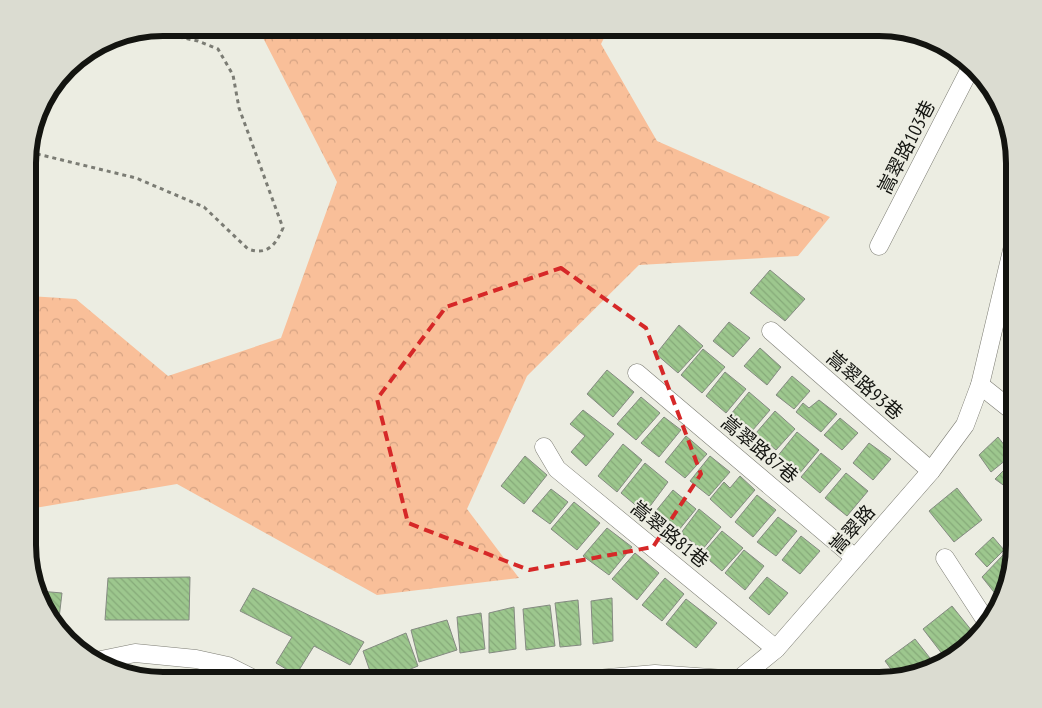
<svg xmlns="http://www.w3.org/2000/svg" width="1042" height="708" viewBox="0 0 1042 708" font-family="'PT Sans Narrow','Noto Sans TC',sans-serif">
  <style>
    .forest { fill: url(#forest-crowns) }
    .building { fill: url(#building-back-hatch); stroke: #848a81 }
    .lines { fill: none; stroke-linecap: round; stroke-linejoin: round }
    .minor-casing { stroke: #7d7d74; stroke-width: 19 }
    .path { stroke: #7b7c74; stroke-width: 3; stroke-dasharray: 4 4; stroke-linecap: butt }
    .minor { stroke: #fff; stroke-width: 18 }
    .marked { fill: none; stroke: #d62828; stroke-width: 4; stroke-dasharray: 10 6; stroke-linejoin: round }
    .labels { text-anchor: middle; stroke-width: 4.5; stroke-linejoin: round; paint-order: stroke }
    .street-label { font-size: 19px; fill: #131410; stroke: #ecede2 }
    .rim { fill: none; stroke: #131410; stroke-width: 6 }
  </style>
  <defs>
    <pattern id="forest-crowns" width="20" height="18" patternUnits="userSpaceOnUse" patternTransform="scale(1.25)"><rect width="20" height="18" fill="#f9bf99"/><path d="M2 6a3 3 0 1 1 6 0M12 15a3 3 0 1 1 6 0" fill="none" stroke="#d5a383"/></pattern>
    <pattern id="building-back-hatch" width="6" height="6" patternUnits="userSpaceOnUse" patternTransform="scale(1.25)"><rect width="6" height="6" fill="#9dc78e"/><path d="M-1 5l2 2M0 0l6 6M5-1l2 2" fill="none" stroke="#86aa79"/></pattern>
  </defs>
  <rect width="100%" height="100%" fill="#ecede2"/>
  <path class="forest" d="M258,28H609L601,44L657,141L830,217L798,256L639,265L527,376L467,509L519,578L377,595L177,484L29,509V296L76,299L168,376L281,338L337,182Z"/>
  <g class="building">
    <path d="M770,270L805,299L785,321L750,293Z"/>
    <path d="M729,322L750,338L733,357L713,341Z"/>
    <path d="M679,325L703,346L678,373L656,354Z"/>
    <path d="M760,348L781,367L767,385L744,366Z"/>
    <path d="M703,349L725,367L702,393L681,375Z"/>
    <path d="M607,370L634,392L613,417L587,394Z"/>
    <path d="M725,372L746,389L726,413L706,396Z"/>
    <path d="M792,376L810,391L794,409L776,395Z"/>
    <path d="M749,392L770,410L752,431L731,414Z"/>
    <path d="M641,397L660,413L636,440L617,424Z"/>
    <path d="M819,400L837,414L821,432L796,412L803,403L809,408Z"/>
    <path d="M583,410L614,434L586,466L571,452L585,436L570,424Z"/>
    <path d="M775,411L795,429L776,450L756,433Z"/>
    <path d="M664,417L681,430L659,457L641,443Z"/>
    <path d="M840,418L858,433L842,450L824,435Z"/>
    <path d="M797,432L819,450L799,474L777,457Z"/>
    <path d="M686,436L707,454L685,478L665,462Z"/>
    <path d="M998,437L1012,455L991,472L979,455Z"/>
    <path d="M869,443L891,459L873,480L853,463Z"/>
    <path d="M623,444L642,460L617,492L598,476Z"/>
    <path d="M821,453L841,469L820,493L801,477Z"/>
    <path d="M525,456L547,475L524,504L501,486Z"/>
    <path d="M710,456L730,472L709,496L690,481Z"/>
    <path d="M1013,461L1014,462V493L995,479Z"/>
    <path d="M645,463L668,482L645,513L621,493Z"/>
    <path d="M846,473L868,491L847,516L825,498Z"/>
    <path d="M740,476L755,490L731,518L710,499L724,482L730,488Z"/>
    <path d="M957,488L982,520L954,542L929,511Z"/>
    <path d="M551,489L568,502L550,524L532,511Z"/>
    <path d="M673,490L696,509L674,536L651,517Z"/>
    <path d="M1014,494V511L1006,504Z"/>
    <path d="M757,495L776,510L753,537L735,522Z"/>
    <path d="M574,502L600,523L577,550L551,529Z"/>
    <path d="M699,509L721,527L702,550L681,533Z"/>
    <path d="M778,517L797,531L776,556L757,542Z"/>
    <path d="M607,528L632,547L609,575L583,556Z"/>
    <path d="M722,531L743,548L722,571L702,554Z"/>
    <path d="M801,536L820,551L800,574L782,560Z"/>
    <path d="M993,537L1004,550L987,567L975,554Z"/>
    <path d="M744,550L764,566L745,590L725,573Z"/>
    <path d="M635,553L659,573L637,600L612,579Z"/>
    <path d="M1005,553L1012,560L999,594L997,596L982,577Z"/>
    <path d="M190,577L189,620H105L108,578Z"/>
    <path d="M767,577L788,593L769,615L749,598Z"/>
    <path d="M665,578L684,594L662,621L642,605Z"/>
    <path d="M253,588L364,642L350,665L314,646L296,675L276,663L292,637L240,611Z"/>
    <path d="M39,591L62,593L58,627L46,613Z"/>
    <path d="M612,598L613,641L593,644L591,601Z"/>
    <path d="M686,599L717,623L696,648L666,624Z"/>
    <path d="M578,600L581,645L560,647L555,603Z"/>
    <path d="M550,605L555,646L526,650L523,609Z"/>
    <path d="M952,606L972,631L943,655L923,629Z"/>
    <path d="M514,607L516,649L489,653V613Z"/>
    <path d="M481,613L485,649L460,653L457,617Z"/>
    <path d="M447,620L457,650L419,662L411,630Z"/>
    <path d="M406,633L418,666L384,680H373L363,651Z"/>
    <path d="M969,637L972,640L946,661L945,659Z"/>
    <path d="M915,639L937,667L896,676L885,661Z"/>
    <path d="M139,668L214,676L213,680H155L138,674Z"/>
  </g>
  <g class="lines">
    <g class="minor-casing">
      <g id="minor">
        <path d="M879,246L971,67"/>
        <path d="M771,331L931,471"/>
        <path d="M637,373L855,558"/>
        <path d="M980,385L1014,412"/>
        <path d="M544,447L557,469L776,649"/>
        <path d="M945,558L988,624"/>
        <path d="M101,660L135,653L196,659L228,666L256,680"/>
        <path d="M586,680L655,674L738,680L776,649L931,471L965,425L980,385L1014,242"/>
      </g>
    </g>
    <path class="path" d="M29,152L136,178L204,207L248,249C268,256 276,244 283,228L239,108L233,75L218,49L198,41L164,34L154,29"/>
    <use href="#minor" class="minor"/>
  </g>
  <path class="marked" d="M561,268L646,328L701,474L653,547L529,570L408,523L377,399L446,307Z"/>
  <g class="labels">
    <g class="street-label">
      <text transform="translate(906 147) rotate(-63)" y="7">嵩翠路103巷</text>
      <text transform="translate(865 385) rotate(41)" y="7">嵩翠路93巷</text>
      <text transform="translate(760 449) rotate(40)" y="7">嵩翠路87巷</text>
      <text transform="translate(852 529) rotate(-49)" y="7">嵩翠路</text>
      <text transform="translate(670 534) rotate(39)" y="7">嵩翠路81巷</text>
    </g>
  </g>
  <path d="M0 0H1042V708H0ZM163 36H879A127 127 0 0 1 1006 163V545A127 127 0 0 1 879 672H163A127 127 0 0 1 36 545V163A127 127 0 0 1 163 36Z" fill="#dbdcd1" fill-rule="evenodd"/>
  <path class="rim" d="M163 36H879A127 127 0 0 1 1006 163V545A127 127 0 0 1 879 672H163A127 127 0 0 1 36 545V163A127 127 0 0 1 163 36Z"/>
</svg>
